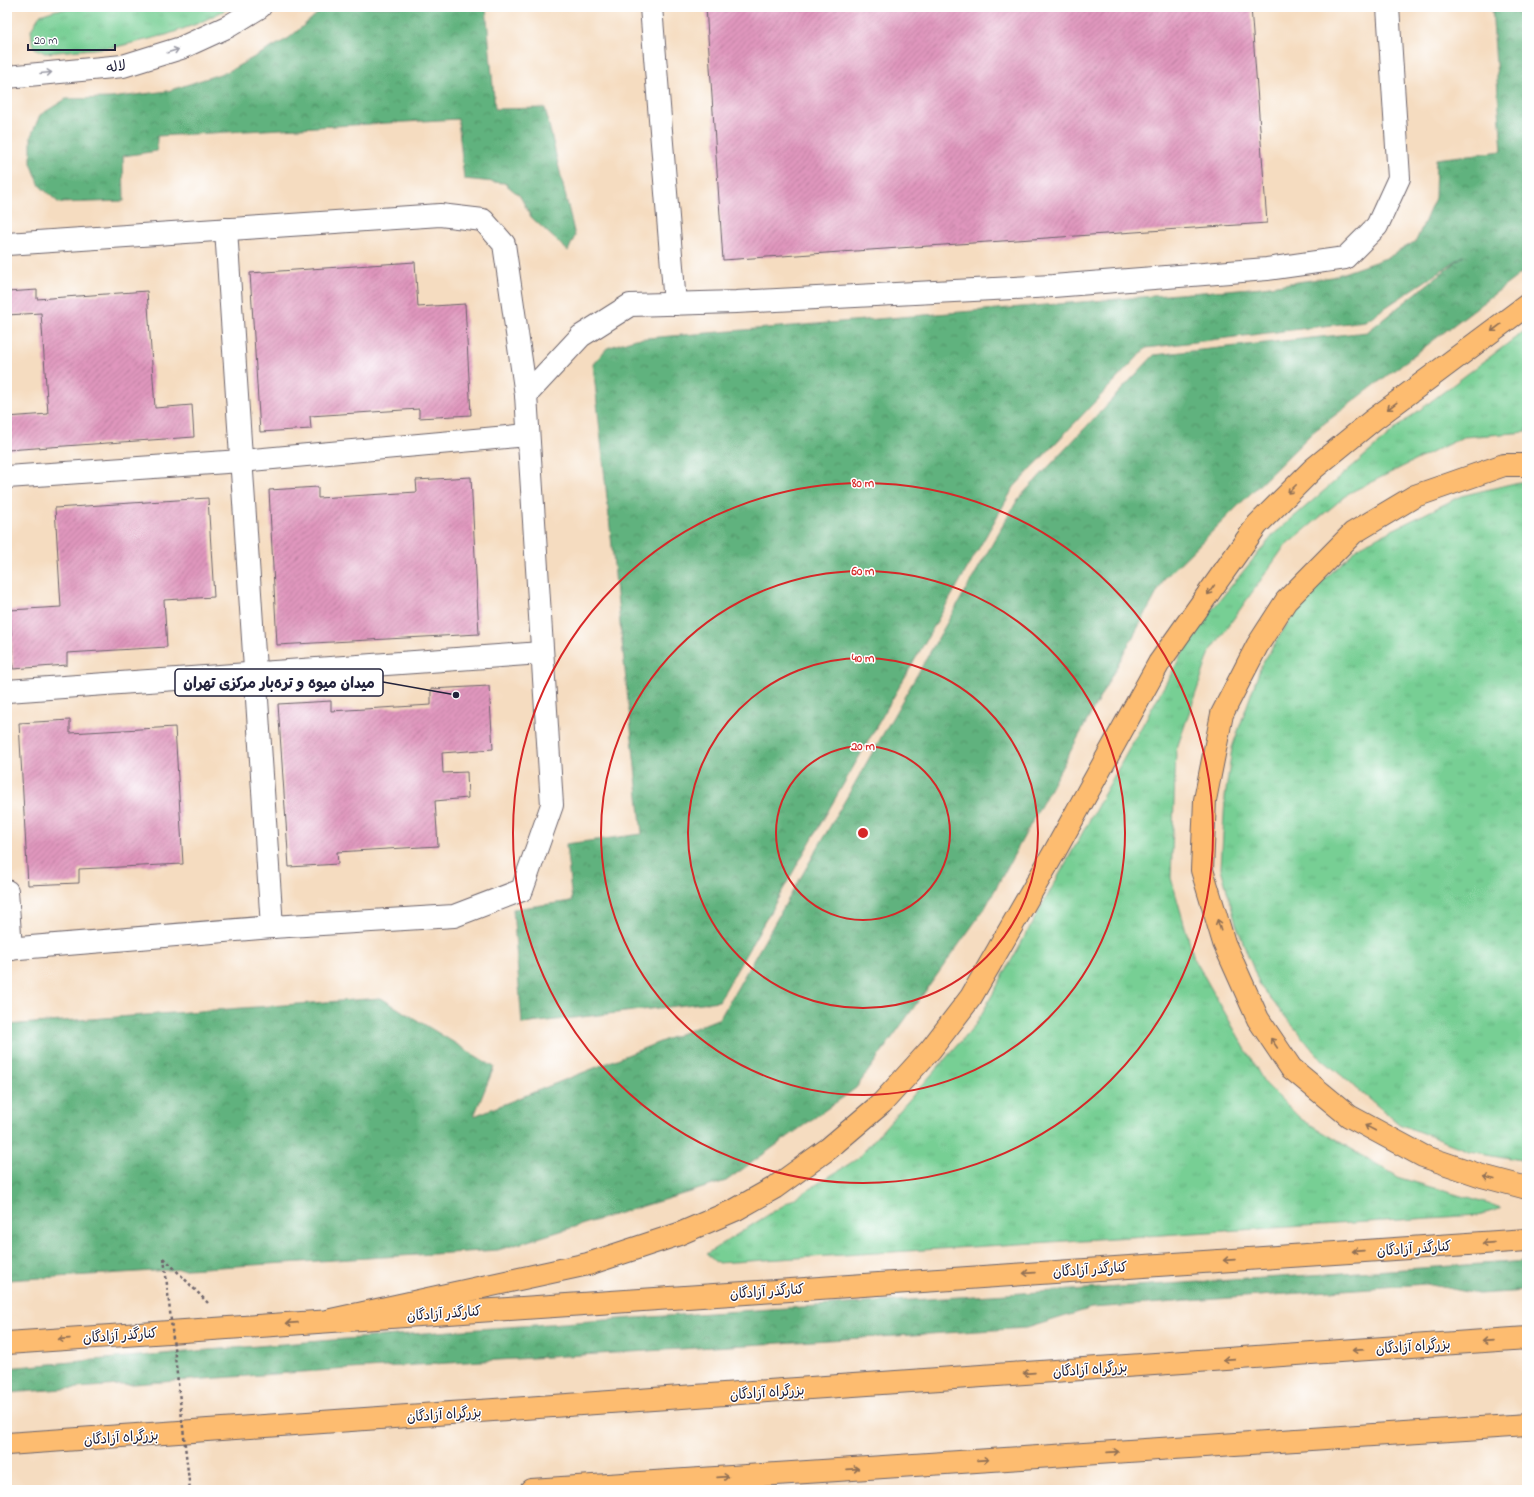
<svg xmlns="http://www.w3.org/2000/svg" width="1534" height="1497" viewBox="0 0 1534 1497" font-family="'Indie Flower','Playpen Sans Arabic',sans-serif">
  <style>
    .grass { fill: url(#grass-tufts); stroke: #4c7868 }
    .forest { fill: url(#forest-crowns); stroke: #426a5c }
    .building { fill: url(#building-hatch) }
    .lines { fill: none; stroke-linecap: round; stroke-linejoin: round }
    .minor-casing { stroke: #6c636a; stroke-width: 24 }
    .major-casing { stroke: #6c636a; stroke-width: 24 }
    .highway-casing { stroke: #6c636a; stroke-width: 24 }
    .path { stroke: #6c636a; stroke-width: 2.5; stroke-dasharray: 3 3; stroke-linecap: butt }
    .minor { stroke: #fff; stroke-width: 22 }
    .major { stroke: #fdbc6f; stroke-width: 22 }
    .highway { stroke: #fdbc6f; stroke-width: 22 }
    .path-bridge { stroke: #6c636a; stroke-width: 2.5; stroke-dasharray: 3 3; stroke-linecap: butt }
    .oneway { stroke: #9c9ca7 }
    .oneway2 { stroke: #906f55 }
    .ring { fill: none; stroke: #d62828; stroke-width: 2 }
    .labels { text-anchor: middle; stroke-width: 3; stroke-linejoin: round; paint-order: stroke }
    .street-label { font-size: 14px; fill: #22223b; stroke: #fff }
    .centre { fill: #d62828; stroke: #fff; stroke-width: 2 }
    .ring-label { font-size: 12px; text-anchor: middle; font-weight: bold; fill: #d62828; stroke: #fff; stroke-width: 3; stroke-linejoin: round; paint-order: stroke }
    .leader { fill: none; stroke: #22223b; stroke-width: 1.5 }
    .callout-dot { fill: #22223b; stroke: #fff; stroke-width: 1.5 }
    .callout { fill: #fff; stroke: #22223b; stroke-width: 1.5 }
    .callout-label { font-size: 15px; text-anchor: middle; font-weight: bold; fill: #22223b }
  </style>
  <defs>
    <pattern id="grass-tufts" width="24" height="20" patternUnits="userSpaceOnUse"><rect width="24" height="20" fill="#77cf94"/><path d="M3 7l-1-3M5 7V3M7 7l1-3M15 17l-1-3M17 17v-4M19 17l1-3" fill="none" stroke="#67b180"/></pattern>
    <pattern id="forest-crowns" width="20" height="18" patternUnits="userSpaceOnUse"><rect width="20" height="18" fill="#61b27e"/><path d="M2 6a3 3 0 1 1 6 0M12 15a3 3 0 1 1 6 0" fill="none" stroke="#509068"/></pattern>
    <pattern id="building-hatch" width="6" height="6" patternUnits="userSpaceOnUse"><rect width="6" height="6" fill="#e096bd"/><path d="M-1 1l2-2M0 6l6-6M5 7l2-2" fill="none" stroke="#b57a9b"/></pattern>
  </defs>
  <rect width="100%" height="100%" fill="#fff"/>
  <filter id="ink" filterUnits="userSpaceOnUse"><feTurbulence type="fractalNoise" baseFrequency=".025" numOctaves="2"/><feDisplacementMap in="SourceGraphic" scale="8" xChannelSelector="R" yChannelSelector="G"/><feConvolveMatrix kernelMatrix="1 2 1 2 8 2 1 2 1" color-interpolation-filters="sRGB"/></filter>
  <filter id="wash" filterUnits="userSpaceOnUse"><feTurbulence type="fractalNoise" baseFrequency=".012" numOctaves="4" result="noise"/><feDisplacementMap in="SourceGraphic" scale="16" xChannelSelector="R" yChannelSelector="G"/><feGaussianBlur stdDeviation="0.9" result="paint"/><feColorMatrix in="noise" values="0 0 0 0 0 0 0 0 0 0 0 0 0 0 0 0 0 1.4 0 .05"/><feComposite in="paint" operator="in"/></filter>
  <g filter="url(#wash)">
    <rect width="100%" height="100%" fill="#f5dcc0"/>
    <g class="grass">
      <path d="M93,7H231L199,23L166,35L116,47L45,53L33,47L31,30L40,15L56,10Z"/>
      <path d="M1527,329V432L1463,437L1349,493L1284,547L1210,652L1176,751L1171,878L1194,958L1264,1082L1301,1119L1400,1178L1502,1208L1478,1215L717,1263L706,1254L857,1159L976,1024L1196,629L1274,534L1405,421Z"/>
      <path d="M1519,482H1527V1161L1469,1151L1399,1124L1316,1054L1260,986L1236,924L1221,868L1225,798L1232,748L1261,666L1302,600L1360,546L1461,496Z"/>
    </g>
    <g class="forest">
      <path d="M325,7H486L495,109L545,108L575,236L568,251L531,217L520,196L504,183L464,179L458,119L157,136V151L123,156L124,201L59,203L40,186L31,163V136L40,115L66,99L111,98L168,91L229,71L289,38Z"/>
      <path d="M1492,7H1527V269L1313,432L1165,578L985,908L856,1088L726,1181L498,1250L7,1280V1025L381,998L494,1067L474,1116L720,1018L1018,499L1154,355L1367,332L1463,256L1365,321L1146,348L1014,487L719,1001L522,1024L513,909L572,901L566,844L642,834L593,364L607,348L635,339L1263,287L1332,277L1389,257L1416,241L1435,198L1436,159L1502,151Z"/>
      <path d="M1527,1261V1291L1478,1294L1426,1284L1092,1308L1027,1328L317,1371L7,1393V1368C513,1320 1020,1295 1527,1261Z"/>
    </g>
    <g id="blocks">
      <g class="building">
        <path d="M706,7H1251L1267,223L723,260Z"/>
        <path d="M415,262L418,307L465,304L471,415L419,418V409L310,416L311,429L260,432L250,273Z"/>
        <path d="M37,290V299L147,291L155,408L192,405L194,437L7,450V417L48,414L41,313L7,315V292Z"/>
        <path d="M471,477L479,634L277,645L269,490L318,487V498L417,492L416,480Z"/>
        <path d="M208,498L214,597L164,600L167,647L67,653V665L13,669L10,610L61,607L55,508Z"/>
        <path d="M489,686L493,749L442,753L443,773L467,772L468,798L435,801L438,846L337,852L338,864L289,867L278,704L331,701V711L431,705V689Z"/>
        <path d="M70,720V733L175,727L183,864L79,869V883L28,885L19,723Z"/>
      </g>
    </g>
  </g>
  <g filter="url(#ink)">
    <use href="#blocks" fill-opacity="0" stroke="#6c636a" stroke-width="1"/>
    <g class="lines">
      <g class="minor-casing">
        <g id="minor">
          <path d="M651,7L675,304"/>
          <path d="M7,77L123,66L181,48L229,26L260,7"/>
          <path d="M226,229L272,927"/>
          <path d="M7,244L440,215L483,220L504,244L526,395L552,805L522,890L454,916L272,927L7,949"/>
          <path d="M526,395L581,336L630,305L736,302L1053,286L1267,269L1345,258L1377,226L1399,178L1388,7"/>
          <path d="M7,477L241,461L528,435"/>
          <path d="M7,691L541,653"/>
          <path d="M7,891L11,949"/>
        </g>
      </g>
      <g class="major-casing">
        <path id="major" d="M7,1343L1527,1240"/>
      </g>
      <g class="highway-casing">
        <g id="highway">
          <path d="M1527,465H1504L1415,496L1353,533L1286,601L1257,646L1222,714L1205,800L1202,870L1224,943L1258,1019L1291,1068L1349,1116L1423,1156L1482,1176L1527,1188"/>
          <path d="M331,1320L588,1264L679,1234L735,1210L774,1188L828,1149L882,1103L931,1049L971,997L1055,851L1159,663L1257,525L1313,469L1373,420L1527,305"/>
          <path d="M7,1444L1527,1338"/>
          <path d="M531,1490L1527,1425"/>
        </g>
      </g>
      <path class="path" d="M164,1258L208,1303"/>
      <use href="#minor" class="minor"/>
      <use href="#major" class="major"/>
      <use href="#highway" class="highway"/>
      <path class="path-bridge" d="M164,1258L190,1490"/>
    </g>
    <defs><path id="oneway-shaft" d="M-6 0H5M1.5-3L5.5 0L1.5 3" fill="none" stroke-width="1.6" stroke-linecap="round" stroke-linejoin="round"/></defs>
    <g class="oneway">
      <use href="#oneway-shaft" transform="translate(173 51) rotate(-17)"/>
      <use href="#oneway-shaft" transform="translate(46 73) rotate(-5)"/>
    </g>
    <g class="oneway2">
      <use href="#oneway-shaft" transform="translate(1496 328) rotate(143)"/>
      <use href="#oneway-shaft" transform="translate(1392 406) rotate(143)"/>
      <use href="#oneway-shaft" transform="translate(1292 489) rotate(135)"/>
      <use href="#oneway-shaft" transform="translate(1211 590) rotate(125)"/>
      <use href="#oneway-shaft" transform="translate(1219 925) rotate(-107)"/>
      <use href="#oneway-shaft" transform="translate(1274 1043) rotate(-124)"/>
      <use href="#oneway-shaft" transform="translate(1370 1128) rotate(-152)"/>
      <use href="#oneway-shaft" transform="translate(1489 1178) rotate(-166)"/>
      <use href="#oneway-shaft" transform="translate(1488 1243) rotate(176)"/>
      <use href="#oneway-shaft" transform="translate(1358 1251) rotate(176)"/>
      <use href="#oneway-shaft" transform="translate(1229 1260) rotate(176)"/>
      <use href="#oneway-shaft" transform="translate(1029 1273) rotate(176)"/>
      <use href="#oneway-shaft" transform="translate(292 1323) rotate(176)"/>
      <use href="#oneway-shaft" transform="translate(64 1339) rotate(176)"/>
      <use href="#oneway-shaft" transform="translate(1488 1341) rotate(176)"/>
      <use href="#oneway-shaft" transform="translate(1358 1350) rotate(176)"/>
      <use href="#oneway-shaft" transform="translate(1229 1359) rotate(176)"/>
      <use href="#oneway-shaft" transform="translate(1029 1373) rotate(176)"/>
      <use href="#oneway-shaft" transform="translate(1113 1452) rotate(-4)"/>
      <use href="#oneway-shaft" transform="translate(983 1460) rotate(-4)"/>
      <use href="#oneway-shaft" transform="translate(853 1469) rotate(-4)"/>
      <use href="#oneway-shaft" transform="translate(723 1477) rotate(-4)"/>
    </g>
  </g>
  <g class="ring">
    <circle cx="863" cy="833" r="87"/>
    <circle cx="863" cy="833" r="175"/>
    <circle cx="863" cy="833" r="262"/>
    <circle cx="863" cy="833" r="350"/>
  </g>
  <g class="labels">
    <g class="street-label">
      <text transform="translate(116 66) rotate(-9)" y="5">لاله</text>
      <text transform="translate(1414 1248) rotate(-4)" y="5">کنارگذر آزادگان</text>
      <text transform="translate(1090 1269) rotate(-4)" y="5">کنارگذر آزادگان</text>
      <text transform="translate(767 1291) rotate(-4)" y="5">کنارگذر آزادگان</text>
      <text transform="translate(444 1313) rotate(-4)" y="5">کنارگذر آزادگان</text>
      <text transform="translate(120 1335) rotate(-4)" y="5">کنارگذر آزادگان</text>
      <text transform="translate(1413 1346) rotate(-4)" y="5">بزرگراه آزادگان</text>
      <text transform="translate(1090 1369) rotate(-4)" y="5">بزرگراه آزادگان</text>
      <text transform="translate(767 1392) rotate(-4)" y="5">بزرگراه آزادگان</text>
      <text transform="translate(444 1414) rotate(-4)" y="5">بزرگراه آزادگان</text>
      <text transform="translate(121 1437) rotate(-4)" y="5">بزرگراه آزادگان</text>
    </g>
  </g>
  <circle cx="863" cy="833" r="6" class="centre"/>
  <g class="ring-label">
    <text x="863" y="487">80 m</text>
    <text x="863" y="575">60 m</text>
    <text x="863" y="662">40 m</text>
    <text x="863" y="750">20 m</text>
  </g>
  <path class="leader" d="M456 695L383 682"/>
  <circle class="callout-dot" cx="456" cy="695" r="4"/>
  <rect class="callout" x="175" y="669" width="208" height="27" rx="4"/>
  <g class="callout-label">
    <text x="279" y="688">میدان میوه و تره‌بار مرکزی تهران</text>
  </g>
  <rect width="1534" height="1497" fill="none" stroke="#fff" stroke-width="24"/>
  <path d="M28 44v6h87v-6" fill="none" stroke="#22223b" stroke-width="2"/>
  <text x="34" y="44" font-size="12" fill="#22223b" stroke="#ffffff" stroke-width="3" paint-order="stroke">20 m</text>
</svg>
